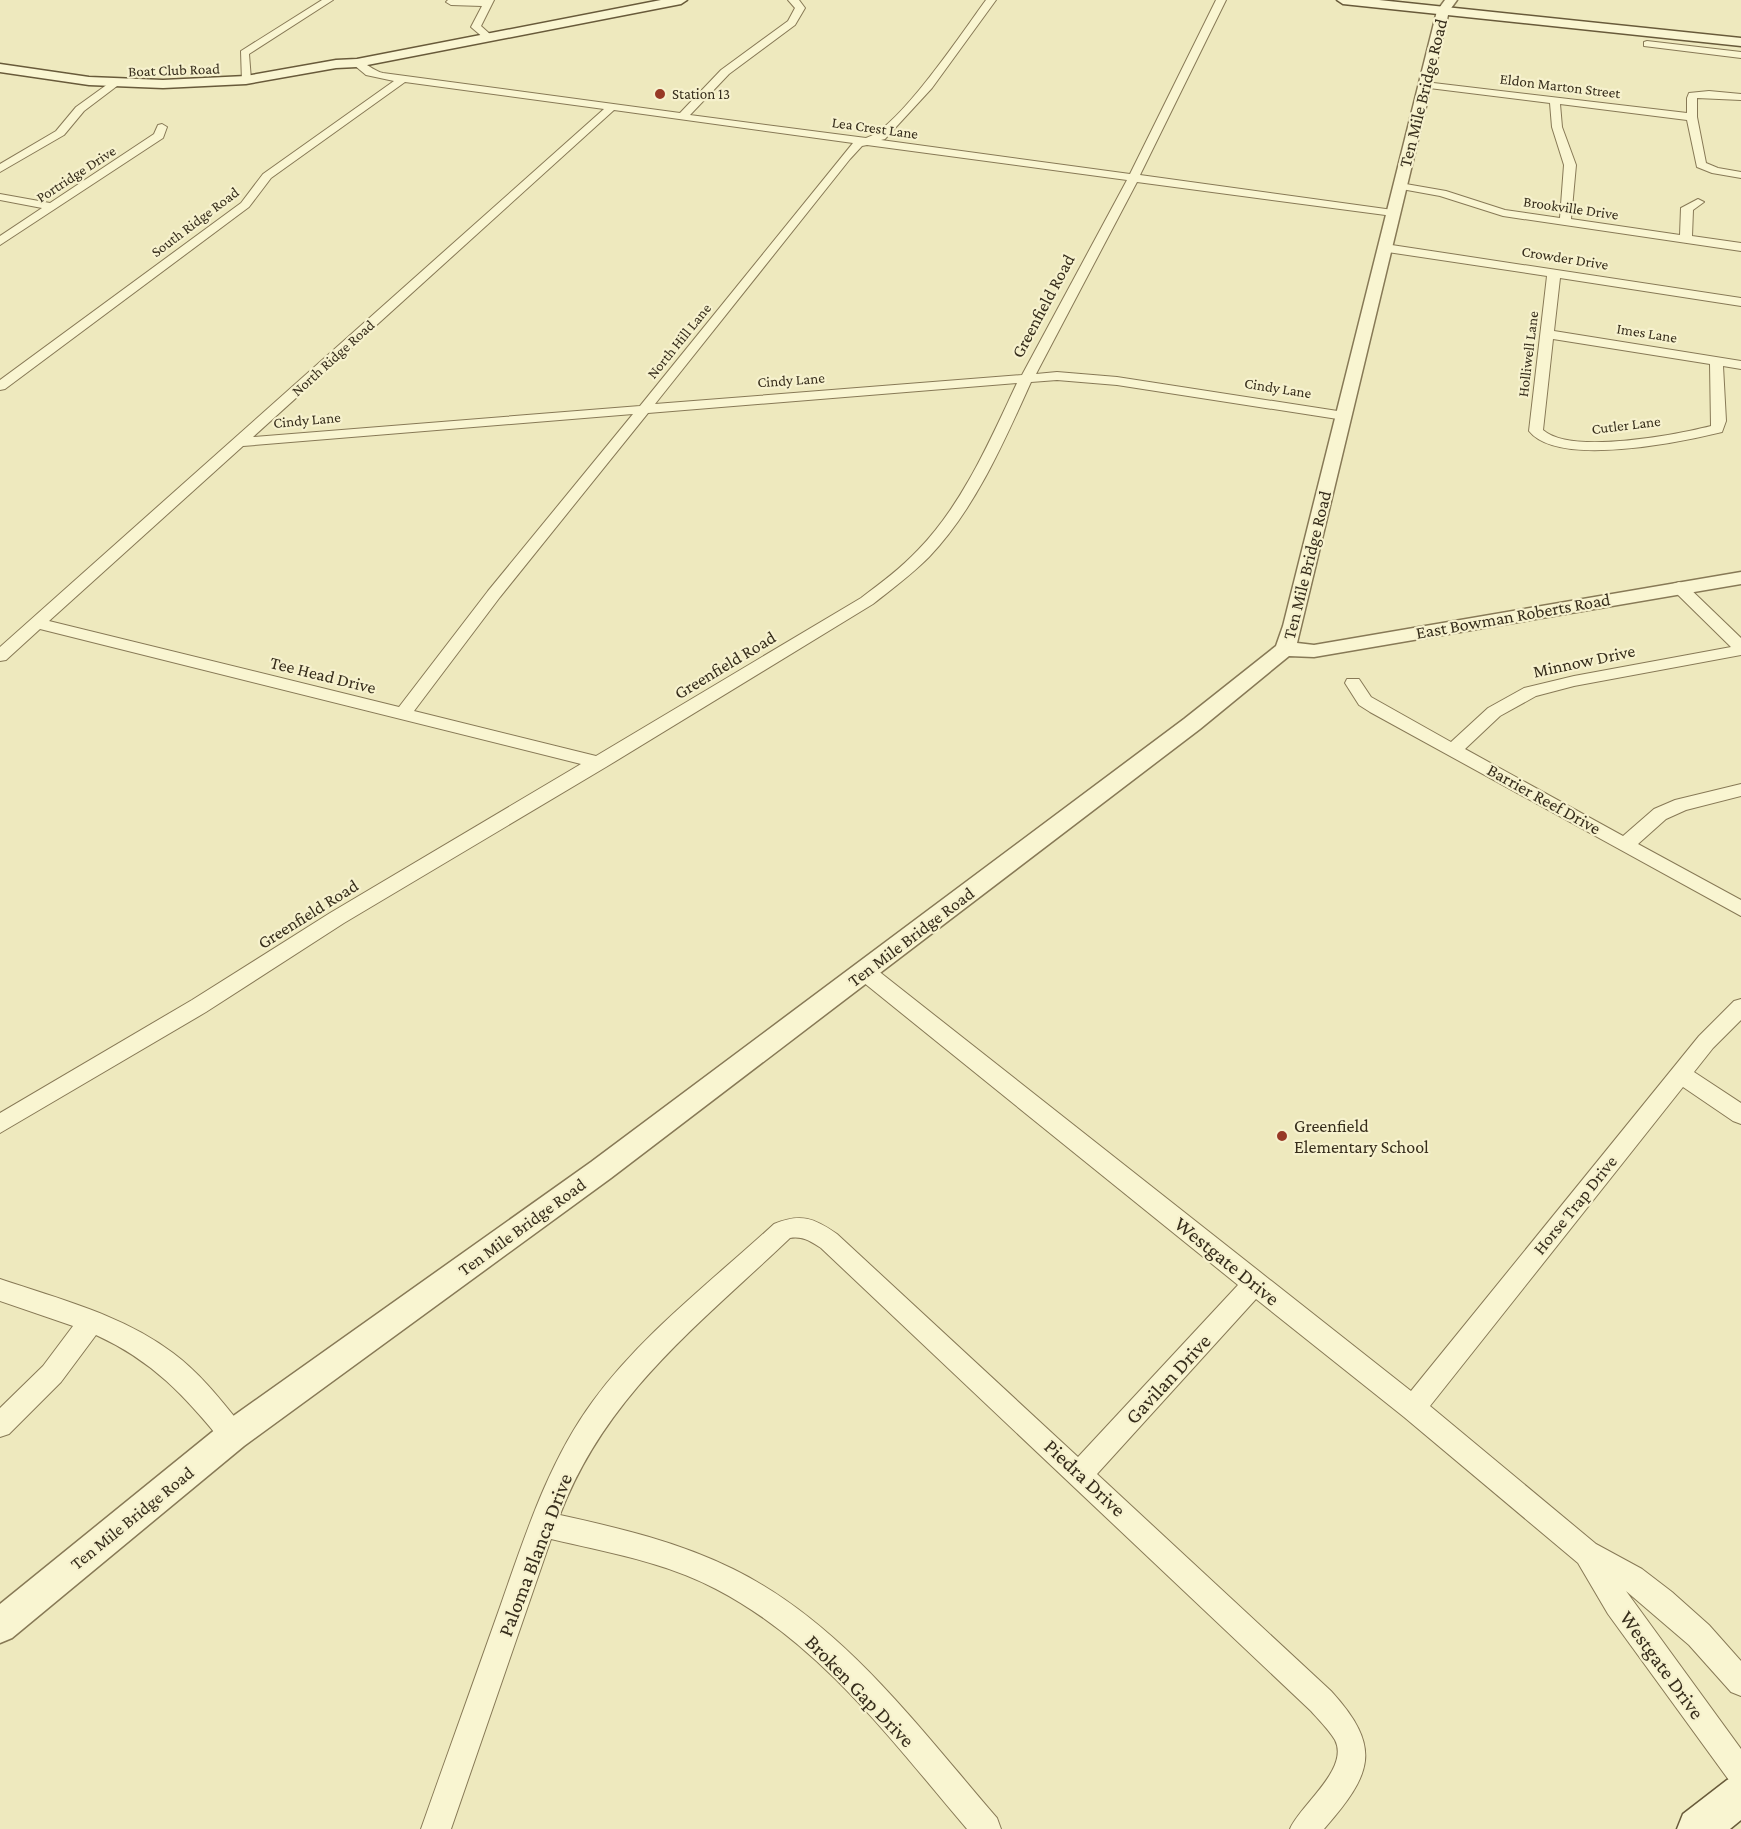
<svg xmlns="http://www.w3.org/2000/svg" width="1741" height="1829" viewBox="0 0 1741 1829" font-family="'Crimson Pro',serif">
  <style>
    .lines { fill: none; stroke-linecap: round; stroke-linejoin: round }
    .minor-casing { stroke: #877956; stroke-width: 2 }
    .tertiary-casing { stroke: #877956; stroke-width: 3 }
    .secondary-casing { stroke: #685a3a; stroke-width: 3 }
    .minor { fill: #f9f5d1; fill-rule: evenodd }
    .tertiary { fill: #f9f5d1; fill-rule: evenodd }
    .secondary { fill: #f9f5d1; fill-rule: evenodd }
    .poi-dot { fill: #973925; stroke: #f6f1cd; stroke-width: 2 }
    .labels { text-anchor: middle; stroke-width: 4.5; stroke-linejoin: round; paint-order: stroke }
    .far-street-label { font-size: 15px; fill: #362d1b; stroke: #f6f1cd }
    .far-poi-label { font-size: 15px; fill: #362d1b; stroke: #f6f1cd; text-anchor: start }
    .street-label { font-size: 18px; fill: #362d1b; stroke: #f6f1cd }
    .poi-label { font-size: 18px; fill: #362d1b; stroke: #f6f1cd; text-anchor: start }
    .near-street-label { font-size: 21px; fill: #362d1b; stroke: #f6f1cd }
  </style>
  <rect width="100%" height="100%" fill="#eee9be"/>
  <g class="lines">
    <g class="minor-casing">
      <g id="minor">
        <path d="M322,0H333L249,54L251,80L242,82L241,51Z"/>
        <path d="M448,0H494L481,26L491,35V39H485L471,27L482,6L451,5L446,2Z"/>
        <path d="M788,0H799L805,8L795,25L729,74L690,115L866,138C899,128 963,31 986,0H996L932,88L885,139L881,140L1130,174L1216,0H1226L1140,175L1393,210L1399,213L1393,216L1137,182L1036,374L1057,372L1117,377L1344,412L1351,416L1349,419L1344,420L1117,385L1057,380L1031,382C1004,442 975,509 929,557C912,574 892,589 873,604L606,767L344,923L206,1012L0,1133V1113L192,1000L330,913L581,764L40,629L6,660L0,661V647L604,109L405,82L271,178L249,207L5,389L0,390V380L241,203L263,174L394,81L366,75L354,65V61C364,60 373,71 383,73L680,113L721,70L788,21L795,8ZM614,110L853,143L640,406L253,437ZM867,145L1127,180L1022,375L655,404L850,159L862,146ZM1017,383C990,440 963,504 918,550C901,568 881,583 861,598L596,756L414,711L500,597L648,413ZM633,414L488,591L399,707L49,621L243,446Z"/>
        <path d="M1647,41L1741,52V58L1644,46V42Z"/>
        <path d="M112,81L121,83L84,111L64,135L0,172V164L56,131L76,107Z"/>
        <path d="M1425,82L1687,113V98L1689,93L1709,91L1741,94V100L1697,98V117L1706,163L1718,168L1741,172V178L1712,173L1697,167L1687,120L1560,104L1562,127L1576,165L1571,219L1680,235L1681,208L1698,199L1704,202L1693,210L1692,236L1741,243V251L1503,216L1440,196L1396,188L1394,186L1400,183L1446,191L1505,210L1560,218L1564,165L1552,127L1550,103L1421,87L1420,85Z"/>
        <path d="M162,124L167,127L163,138L0,245V236L42,208L0,200V194L50,203L154,134L158,125Z"/>
        <path d="M1385,244L1741,298V306L1560,278L1554,331L1741,361V369L1723,366L1726,421L1722,432C1681,442 1558,468 1529,431L1547,276L1381,251V245ZM1553,339L1710,364L1711,426C1675,435 1571,455 1543,430Z"/>
        <path d="M1679,582L1685,584L1741,638V655L1574,686L1536,696L1500,716L1465,749L1623,836L1654,809L1675,800L1741,784V796L1686,810L1666,819L1638,844L1741,900V916L1370,712L1359,705L1345,683L1347,679H1359L1371,697L1451,742L1488,708L1524,688L1574,676L1731,647L1673,590L1671,587L1673,584Z"/>
        <path d="M865,964L872,966L1411,1391L1699,1036L1734,1001L1741,999V1020L1713,1048L1694,1072L1741,1103V1124L1733,1121L1683,1087L1430,1406L1596,1544L1642,1569L1672,1592L1709,1625L1741,1661V1696L1731,1692L1689,1645L1626,1591L1741,1749V1788L1731,1783L1608,1614L1578,1563L1404,1417L1256,1299L1097,1474L1331,1691C1383,1748 1372,1774 1324,1829H1290C1300,1805 1350,1769 1335,1740C1329,1730 1319,1720 1311,1711L821,1248C810,1241 803,1236 790,1238C700,1324 606,1394 560,1515C619,1528 679,1542 733,1569C843,1623 919,1728 997,1818L1001,1829H967C892,1741 820,1643 716,1589C665,1562 606,1552 551,1539L451,1829H421C447,1755 474,1681 500,1607C525,1536 548,1462 593,1401C643,1333 712,1281 774,1224C801,1213 814,1218 837,1234L1078,1457L1238,1285L858,978L855,972L858,966Z"/>
        <path d="M0,1279C59,1299 123,1315 173,1353C200,1373 221,1400 242,1426L246,1435L242,1444L233,1447L224,1444C185,1396 153,1361 96,1335L61,1382L9,1434L0,1437V1408L43,1366L73,1326L0,1301Z"/>
      </g>
    </g>
    <g class="tertiary-casing">
      <path id="tertiary" d="M1445,0H1457L1449,11L1297,643L1314,645L1741,572V584L1314,657L1289,656L1200,729L611,1178L244,1446L12,1638L0,1643V1604L222,1424L591,1162L1184,719L1276,646L1283,626L1437,11Z"/>
    </g>
    <g class="secondary-casing">
      <g id="secondary">
        <path d="M661,0H687L681,4L357,67L336,68L246,84L163,88L89,85L0,72V64L89,77L163,80L246,76L336,60L357,59Z"/>
        <path d="M1337,0H1379L1741,38V46L1343,4Z"/>
        <path d="M1741,1774V1820L1730,1829H1677L1683,1814L1727,1780Z"/>
      </g>
    </g>
    <use href="#minor" class="minor"/>
    <use href="#tertiary" class="tertiary"/>
    <use href="#secondary" class="secondary"/>
  </g>
  <g class="poi-dot">
    <circle cx="660" cy="94" r="6"/>
    <circle cx="1282" cy="1136" r="6"/>
  </g>
  <g class="labels">
    <g class="far-street-label">
      <text transform="translate(174 70) rotate(-2)" y="5">Boat Club Road</text>
      <text transform="translate(1560 86) rotate(7)" y="5">Eldon Marton Street</text>
      <text transform="translate(875 128) rotate(8)" y="5">Lea Crest Lane</text>
      <text transform="translate(76 174) rotate(-33)" y="5">Portridge Drive</text>
      <text transform="translate(1571 208) rotate(8)" y="5">Brookville Drive</text>
      <text transform="translate(195 222) rotate(-37)" y="5">South Ridge Road</text>
      <text transform="translate(1565 258) rotate(9)" y="5">Crowder Drive</text>
      <text transform="translate(1647 333) rotate(9)" y="5">Imes Lane</text>
      <text transform="translate(679 341) rotate(-51)" y="5">North Hill Lane</text>
      <text transform="translate(1528 354) rotate(-83)" y="5">Holliwell Lane</text>
      <text transform="translate(333 358) rotate(-42)" y="5">North Ridge Road</text>
      <text transform="translate(791 380) rotate(-4)" y="5">Cindy Lane</text>
      <text transform="translate(1278 388) rotate(9)" y="5">Cindy Lane</text>
      <text transform="translate(307 420) rotate(-5)" y="5">Cindy Lane</text>
      <text transform="translate(1626 425) rotate(-7)" y="5">Cutler Lane</text>
    </g>
    <g class="far-poi-label">
      <text x="672" y="99">Station 13</text>
    </g>
    <g class="street-label">
      <text transform="translate(1423 93) rotate(-76)" y="6">Ten Mile Bridge Road</text>
      <text transform="translate(1043 306) rotate(-62)" y="6">Greenfield Road</text>
      <text transform="translate(1307 565) rotate(-76)" y="6">Ten Mile Bridge Road</text>
      <text transform="translate(1513 616) rotate(-10)" y="6">East Bowman Roberts Road</text>
      <text transform="translate(1584 661) rotate(-12)" y="6">Minnow Drive</text>
      <text transform="translate(725 665) rotate(-31)" y="6">Greenfield Road</text>
      <text transform="translate(323 675) rotate(14)" y="6">Tee Head Drive</text>
      <text transform="translate(1544 799) rotate(29)" y="6">Barrier Reef Drive</text>
      <text transform="translate(308 914) rotate(-32)" y="6">Greenfield Road</text>
      <text transform="translate(911 937) rotate(-37)" y="6">Ten Mile Bridge Road</text>
      <text transform="translate(1575 1205) rotate(-51)" y="6">Horse Trap Drive</text>
      <text transform="translate(522 1227) rotate(-36)" y="6">Ten Mile Bridge Road</text>
      <text transform="translate(132 1518) rotate(-39)" y="6">Ten Mile Bridge Road</text>
    </g>
    <g class="poi-label">
      <text x="1294" y="1132">Greenfield<tspan x="1294" dy="21">Elementary School</tspan></text>
    </g>
    <g class="near-street-label">
      <text transform="translate(1227 1261) rotate(39)" y="7">Westgate Drive</text>
      <text transform="translate(1168 1379) rotate(-47)" y="7">Gavilan Drive</text>
      <text transform="translate(1085 1478) rotate(43)" y="7">Piedra Drive</text>
      <text transform="translate(535 1555) rotate(-69)" y="7">Paloma Blanca Drive</text>
      <text transform="translate(1662 1665) rotate(54)" y="7">Westgate Drive</text>
      <text transform="translate(860 1691) rotate(46)" y="7">Broken Gap Drive</text>
    </g>
  </g>
</svg>
